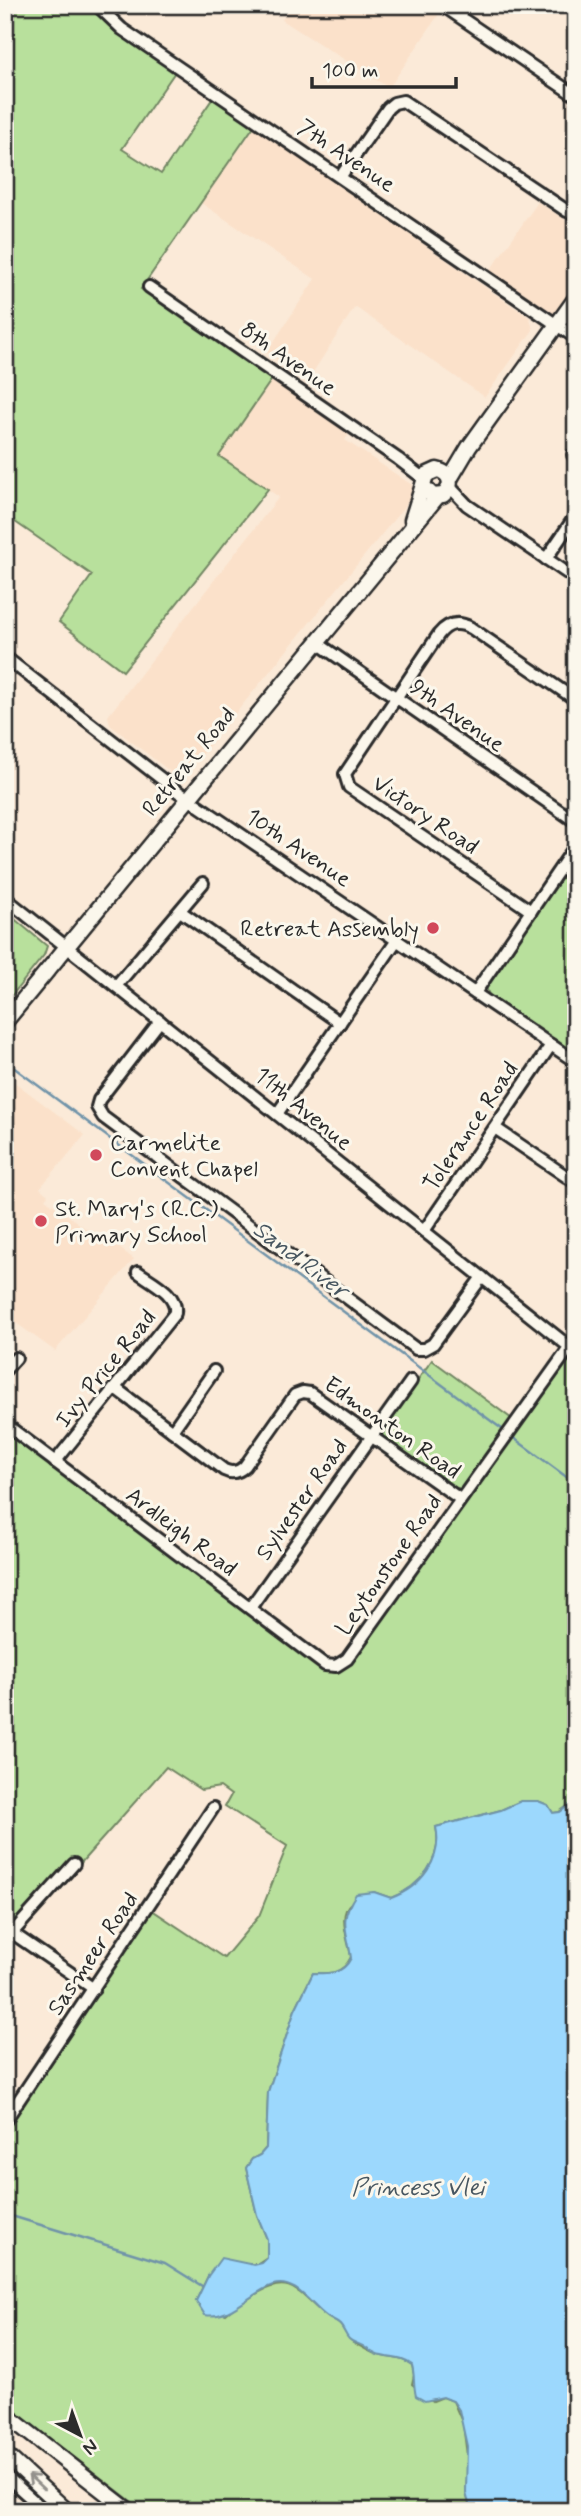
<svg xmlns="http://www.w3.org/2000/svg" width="581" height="2516" viewBox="0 0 581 2516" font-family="Mynerve,sans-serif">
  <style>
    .built { fill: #fbe1ca }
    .green { fill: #b8e09c; stroke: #728664; stroke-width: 2 }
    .water { fill: #9cd8fd; stroke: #6f93a9; stroke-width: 2 }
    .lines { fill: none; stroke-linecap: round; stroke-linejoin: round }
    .stream { stroke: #6f93a9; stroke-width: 2.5 }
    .minor-casing { stroke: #2b2b2b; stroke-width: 16 }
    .major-casing { stroke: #2b2b2b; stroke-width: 19 }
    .minor { stroke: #fbf7ec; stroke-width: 10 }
    .major { stroke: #fbf7ec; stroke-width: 14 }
    .oneway { stroke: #93918c }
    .poi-dot { fill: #d1495b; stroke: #fbf7ec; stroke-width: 2.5 }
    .labels { text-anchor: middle; stroke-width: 6; stroke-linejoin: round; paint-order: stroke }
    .street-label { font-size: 23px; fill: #2b2b2b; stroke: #fbf7ec }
    .poi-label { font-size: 23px; fill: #2b2b2b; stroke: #fbf7ec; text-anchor: start }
    .water-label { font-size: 24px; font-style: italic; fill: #475660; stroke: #fbf7ec }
  </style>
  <rect width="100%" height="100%" fill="#fbead8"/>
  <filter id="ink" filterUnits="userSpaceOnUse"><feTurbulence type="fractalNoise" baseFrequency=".0143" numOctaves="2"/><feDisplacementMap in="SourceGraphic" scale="14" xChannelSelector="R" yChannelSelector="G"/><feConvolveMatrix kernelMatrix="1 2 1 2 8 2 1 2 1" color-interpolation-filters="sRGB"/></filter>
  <g filter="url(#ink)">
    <g class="built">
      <path d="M292,5H427L439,14L389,88L282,20Z"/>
      <path d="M254,127L530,318L533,330L485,397L355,307L308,380L267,352L315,279L201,203Z"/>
      <path d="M538,202L576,227V338L486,276Z"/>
      <path d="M272,379L350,432L345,440L412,485L413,496L181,780L110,725L108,716L279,497L219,456Z"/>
      <path d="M5,1075L85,1135L40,1188L48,1195L45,1199L110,1246L114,1244L134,1259L55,1351L5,1315Z"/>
    </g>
    <g class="green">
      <path d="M5,5H96L177,69L122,149L161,174L215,95L256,123L141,289L272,379L219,456L268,489L123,671L59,622L92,575L5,515Z"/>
      <path d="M576,852V1056L490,998L486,987Z"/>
      <path d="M5,911L47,946L44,955L5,1004Z"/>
      <path d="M570,1359H576V1800L559,1812L553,1813L548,1805L538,1801H521L501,1810L436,1827C443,1859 421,1887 391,1898L374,1892C367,1895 358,1897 352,1902C336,1914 349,1941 351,1957C343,1974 330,1974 313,1973L295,2010L268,2092L266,2148L260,2155L252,2159L246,2168L257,2215L267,2239V2258L258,2264H243L208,2276L196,2301L226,2314C236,2305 246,2300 258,2293C293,2273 300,2296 326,2316C330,2319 336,2321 340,2325C345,2330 347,2338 353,2342C362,2347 372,2354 382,2356C394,2359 401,2357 412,2365L414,2375L412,2384L433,2401L443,2397L453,2401L463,2424L468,2463L466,2493L471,2511H144L5,2404V2129L152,1910L224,1958L259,1916L287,1846L225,1806L231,1795L220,1787L201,1790L166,1767L79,1865L73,1859L16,1921L5,1922V1430L324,1669L336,1671L347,1665L565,1362Z"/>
      <path d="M432,1360L512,1419L466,1484L462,1488H452L382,1436L383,1428Z"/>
    </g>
    <path class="water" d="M576,1800V2511H471L466,2493L467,2446L459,2410L453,2401L443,2397L425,2401L416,2396C413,2385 415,2376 412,2365C401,2357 394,2359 382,2356C374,2355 369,2350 363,2346C358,2343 353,2343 349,2339C345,2335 344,2329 340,2325C336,2321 330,2320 326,2316C311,2305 295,2278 273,2285C249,2293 231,2320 205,2315L196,2301L208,2276L221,2258L254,2265L262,2263L267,2258V2239L257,2215L246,2168L252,2159L260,2155L266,2148L268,2092L295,2010L313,1973C330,1974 343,1974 351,1958C347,1928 338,1922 356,1894L374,1892L391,1898C421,1887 443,1859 436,1827L501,1810L521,1801H538L548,1805L553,1813L560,1812Z"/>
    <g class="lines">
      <g class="stream">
        <path d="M5,1061L506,1432"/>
        <path d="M511,1436L576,1484"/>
        <path d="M5,2214L165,2263L202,2286"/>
      </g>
      <g class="minor-casing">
        <g id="minor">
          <path d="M97,5L122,29L576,338"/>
          <path d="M442,5L576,96"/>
          <path d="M341,176L388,108L394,103L403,101L567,211L576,214"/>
          <path d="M149,287L398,459L424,479"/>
          <path d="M573,455L576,458"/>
          <path d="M450,487L467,505L576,579"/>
          <path d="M546,559L576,515"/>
          <path d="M316,642L576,822"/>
          <path d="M5,657L177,791L576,1062"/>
          <path d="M5,898L576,1352"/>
          <path d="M180,911L340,1023"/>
          <path d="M531,911L349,787L345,774L439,634C448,623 458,621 471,628L576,700"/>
          <path d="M116,986L203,883"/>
          <path d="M475,993L576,845"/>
          <path d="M160,1021L99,1100L97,1107L103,1117L416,1349H424L433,1344L482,1277"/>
          <path d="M277,1114L397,940"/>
          <path d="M495,1128L576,1183"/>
          <path d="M424,1231L551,1045"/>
          <path d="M5,1370L16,1358"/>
          <path d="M115,1388L224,1470C232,1474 239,1472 245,1466L295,1395L303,1392L310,1393L460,1499"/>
          <path d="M5,1424L325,1665L336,1666L347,1659L570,1347"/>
          <path d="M172,1431L214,1371"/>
          <path d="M55,1462L175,1313C178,1294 152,1282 138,1272"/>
          <path d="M250,1608L411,1381"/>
          <path d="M5,1928L94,1989"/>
          <path d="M5,1941L74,1864"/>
          <path d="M5,2121L213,1808"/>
          <path d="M5,2475L45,2511"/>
        </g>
      </g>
      <g class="major-casing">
        <g id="major">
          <path d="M450,479L469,447L576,298"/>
          <path d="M412,520L426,475L437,470C451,473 454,486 443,495L433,496L424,487"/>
          <path d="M5,1022L437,497"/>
          <path d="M5,2414L129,2511"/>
          <path d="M5,2454L67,2511"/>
        </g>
      </g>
      <use href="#minor" class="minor"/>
      <use href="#major" class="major"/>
    </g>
    <defs><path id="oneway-shaft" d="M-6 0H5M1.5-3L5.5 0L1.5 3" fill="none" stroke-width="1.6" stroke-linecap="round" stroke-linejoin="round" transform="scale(1.75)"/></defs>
    <use class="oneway" href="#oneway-shaft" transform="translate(36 2482) rotate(-137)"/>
  </g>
  <g class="poi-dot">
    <circle cx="433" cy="928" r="7"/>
    <circle cx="96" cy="1155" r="7"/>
    <circle cx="41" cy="1221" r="7"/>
  </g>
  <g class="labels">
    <g class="street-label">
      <text transform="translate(347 155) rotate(34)" y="8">7th Avenue</text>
      <text transform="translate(289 358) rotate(35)" y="8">8th Avenue</text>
      <text transform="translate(458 715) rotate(35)" y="8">9th Avenue</text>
      <text transform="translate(188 761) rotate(-51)" y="8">Retreat Road</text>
      <text transform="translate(426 814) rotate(34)" y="8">Victory Road</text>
      <text transform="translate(299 847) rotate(34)" y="8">10th Avenue</text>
      <text transform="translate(304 1108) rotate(39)" y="8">11th Avenue</text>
      <text transform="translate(470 1126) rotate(-56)" y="8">Tolerance Road</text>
      <text transform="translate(105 1368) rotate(-51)" y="8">Ivy Price Road</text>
      <text transform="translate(393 1427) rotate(35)" y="8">Edmonton Road</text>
      <text transform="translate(301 1499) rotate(-55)" y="8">Sylvester Road</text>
      <text transform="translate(182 1531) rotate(37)" y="8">Ardleigh Road</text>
      <text transform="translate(388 1564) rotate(-55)" y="8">Leytonstone Road</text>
      <text transform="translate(92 1953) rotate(-56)" y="8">Sasmeer Road</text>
    </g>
    <g class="poi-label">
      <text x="419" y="936" text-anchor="end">Retreat Assembly</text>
      <text x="110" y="1150">Carmelite<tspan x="110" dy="26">Convent Chapel</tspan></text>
      <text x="55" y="1216">St. Mary's (R.C.)<tspan x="55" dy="26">Primary School</tspan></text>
    </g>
    <g class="water-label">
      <text transform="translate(301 1259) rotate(37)" y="8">Sand River</text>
      <text x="418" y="2195">Princess Vlei</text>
    </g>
  </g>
  <rect width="581" height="2516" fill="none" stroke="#fbf7ec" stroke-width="28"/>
  <rect x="14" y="14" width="553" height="2488" fill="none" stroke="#2b2b2b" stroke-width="2.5" filter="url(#ink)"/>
  <g transform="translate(80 2435) rotate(139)" stroke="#fbf7ec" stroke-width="5" paint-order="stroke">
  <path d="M0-5L12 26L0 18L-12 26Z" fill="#2b2b2b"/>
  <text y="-10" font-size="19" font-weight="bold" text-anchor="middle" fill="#2b2b2b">N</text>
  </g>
  <path d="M312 77v10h144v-10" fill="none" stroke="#2b2b2b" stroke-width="3.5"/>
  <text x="322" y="77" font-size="21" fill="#2b2b2b" stroke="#fbf7ec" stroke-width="5" paint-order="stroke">100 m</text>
</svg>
